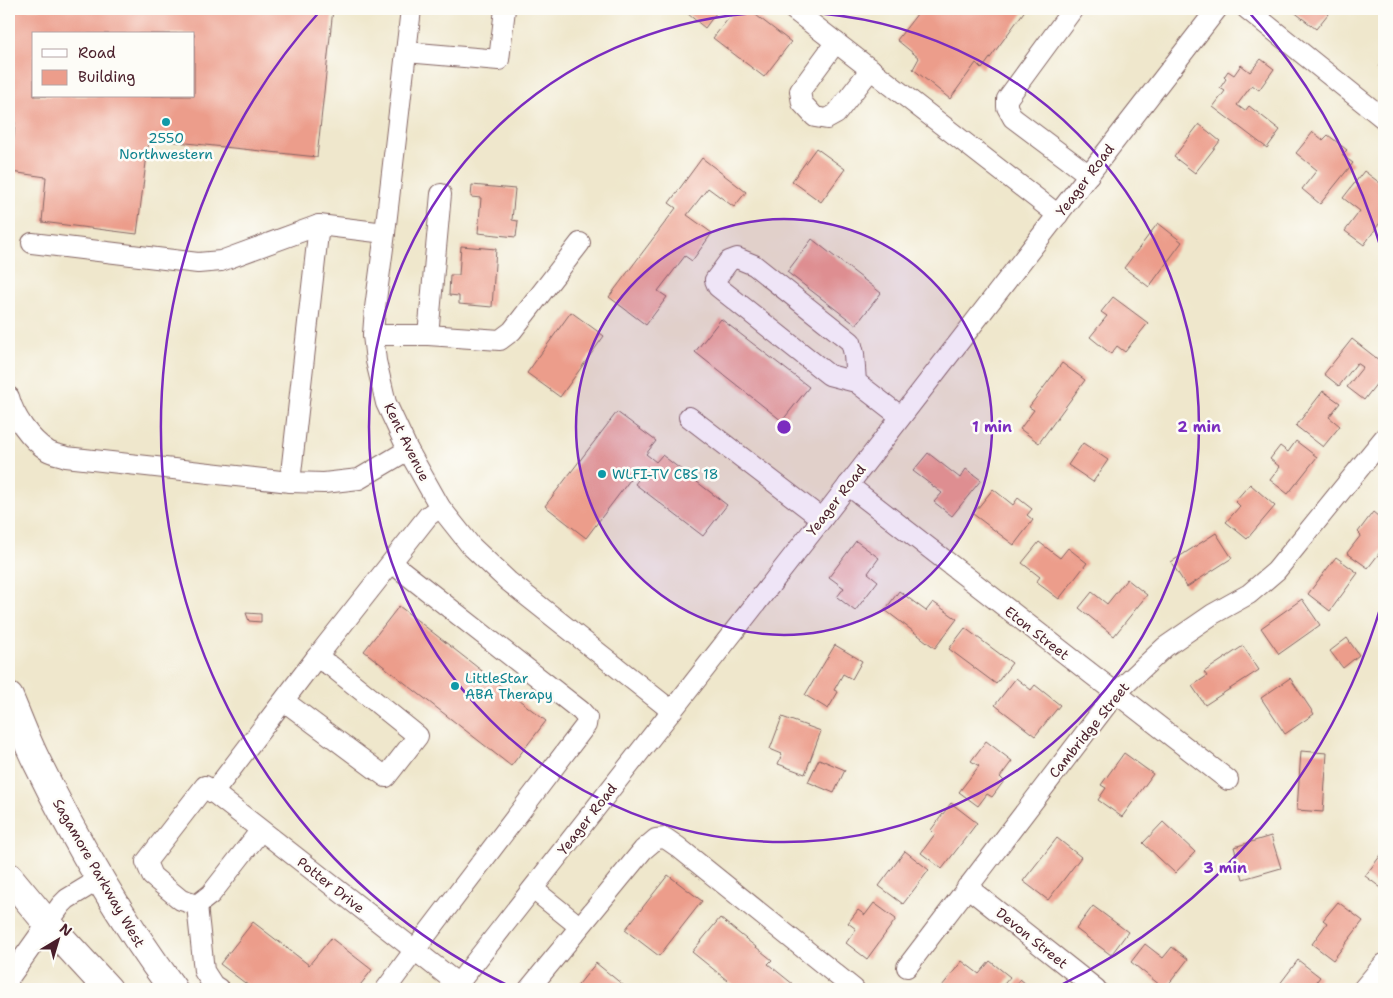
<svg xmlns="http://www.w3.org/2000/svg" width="1393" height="998" viewBox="0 0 1393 998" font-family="'Shantell Sans',sans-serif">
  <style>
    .building { fill: #ec9d8b; fill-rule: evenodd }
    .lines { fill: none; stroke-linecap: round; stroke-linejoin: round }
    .minor-casing { stroke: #846563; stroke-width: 22 }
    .highway-casing { stroke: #846563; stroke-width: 30 }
    .minor { stroke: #fff; stroke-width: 20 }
    .highway { stroke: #fff; stroke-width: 28 }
    .ring { fill: none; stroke: #7b2cbf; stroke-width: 2.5 }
    .culture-dot { fill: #0f9aa8; stroke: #fdfcf7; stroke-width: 2 }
    .labels { text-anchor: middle; stroke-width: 5; stroke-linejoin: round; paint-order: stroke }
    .culture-label { font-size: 14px; fill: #0d838f; stroke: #fdfcf7; text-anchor: start }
    .street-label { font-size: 14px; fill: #4a1f2b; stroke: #fdfcf7 }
    .centre { fill: #7b2cbf; stroke: #fdfcf7; stroke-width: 2.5 }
    .ring-label { font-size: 15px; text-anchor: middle; font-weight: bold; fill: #7b2cbf; stroke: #fdfcf7; stroke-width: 5; stroke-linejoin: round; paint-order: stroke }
  </style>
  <rect width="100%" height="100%" fill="#fdfcf7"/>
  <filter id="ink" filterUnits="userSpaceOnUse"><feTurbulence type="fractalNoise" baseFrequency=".02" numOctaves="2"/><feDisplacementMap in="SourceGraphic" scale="10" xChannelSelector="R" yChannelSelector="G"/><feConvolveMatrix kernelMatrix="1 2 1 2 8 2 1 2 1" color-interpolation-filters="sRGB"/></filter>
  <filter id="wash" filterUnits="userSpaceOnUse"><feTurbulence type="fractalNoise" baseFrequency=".0096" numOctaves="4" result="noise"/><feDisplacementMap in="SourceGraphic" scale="20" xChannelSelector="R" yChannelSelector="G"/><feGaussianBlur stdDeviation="1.12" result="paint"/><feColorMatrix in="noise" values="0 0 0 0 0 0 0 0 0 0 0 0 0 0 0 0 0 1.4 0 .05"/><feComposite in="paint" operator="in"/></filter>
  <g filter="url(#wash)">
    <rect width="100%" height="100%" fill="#efe7cc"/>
    <g id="blocks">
      <g class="building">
        <path d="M9,9H333L317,157L149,139L137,234L42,222L46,177L11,172L15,122L9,121ZM34,34H194V96H34Z"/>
        <path d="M682,9H719L705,28Z"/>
        <path d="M736,9H748L791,42L764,77L713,38Z"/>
        <path d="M921,9H1026L982,69L976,63L950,99L913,69L919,58L897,40Z"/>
        <path d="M1295,9H1332L1316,29L1293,11Z"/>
        <path d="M1261,59L1274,69L1259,90L1252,85L1237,105L1245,111L1249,106L1280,130L1267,148L1213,107L1225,91L1220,88L1226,79L1224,77L1228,71L1234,75L1241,65L1250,72Z"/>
        <path d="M1384,60V71L1379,67Z"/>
        <path d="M1199,124L1220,141L1195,173L1174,157Z"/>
        <path d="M1313,132L1323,140L1328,135L1347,150L1342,155L1353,163L1320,204L1302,189L1317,170L1296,153Z"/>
        <path d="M816,148L845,169L821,202L792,181Z"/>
        <path d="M702,158L746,192L734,207L708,188L687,215L712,233L692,261L685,256L658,291L667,297L646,325L609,297L676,208L669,203Z"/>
        <path d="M1364,171L1384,186V217L1364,245L1345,231L1360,211L1343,198Z"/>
        <path d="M472,185L515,189L512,220L518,221L516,237L478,233L481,198L471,197Z"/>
        <path d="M1158,223L1182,242L1149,287L1124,268Z"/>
        <path d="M812,239L881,293L856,325L787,272Z"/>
        <path d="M461,246L496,249L492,307L459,304V296L449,295L450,275H459Z"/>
        <path d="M1113,297L1148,323L1125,352L1117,346L1111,354L1090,337L1107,316L1101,312Z"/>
        <path d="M571,312L604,336L560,397L527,373Z"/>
        <path d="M721,319L809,387L782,421L695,352Z"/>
        <path d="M1352,339L1384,364V374L1364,400L1347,387L1363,367L1357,363L1339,386L1324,374Z"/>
        <path d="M1062,363L1085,380L1039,443L1020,429L1034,410L1029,407Z"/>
        <path d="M1323,391L1340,403L1329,417L1340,426L1323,447L1296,426Z"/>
        <path d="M617,412L656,441L646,454L656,462L662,455L727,505L703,536L635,484L641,476L636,472L586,538L545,506Z"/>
        <path d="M1296,441L1317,457L1288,494L1270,480L1280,467L1270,459L1280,446L1288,452Z"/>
        <path d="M1083,443L1108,460L1093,482L1068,465Z"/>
        <path d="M928,453L960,478L966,469L981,480L952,516L934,502L942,493L913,471Z"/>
        <path d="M1250,484L1275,506L1247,539L1226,522L1240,506L1235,501Z"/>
        <path d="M993,489L1013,505L1018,498L1032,509L1027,515L1033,520L1014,545L973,514Z"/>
        <path d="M1373,512L1384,521V547L1368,568L1347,553L1361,535L1358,532Z"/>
        <path d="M1216,533L1232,558L1187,587L1171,562Z"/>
        <path d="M856,541L879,558L868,573L878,581L855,611L837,597L844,588L829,577Z"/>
        <path d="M1039,542L1060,558L1068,548L1087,563L1059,599L1036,582L1040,577L1022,563Z"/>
        <path d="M1336,557L1358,573L1330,611L1308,594Z"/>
        <path d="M1127,579L1147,595L1114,636L1079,608L1092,592L1107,604Z"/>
        <path d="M899,591L926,611L933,602L957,619L935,648L885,610Z"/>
        <path d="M1302,599L1320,625L1279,654L1261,628Z"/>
        <path d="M399,606L546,721L511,766L364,651Z"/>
        <path d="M246,613L261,614V622L249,621Z"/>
        <path d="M965,628L1012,663L996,684L949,649Z"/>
        <path d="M1347,638L1359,655L1343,668L1330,651Z"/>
        <path d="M835,645L862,661L852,679L843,674L834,690L838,692L828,709L805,695Z"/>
        <path d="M1243,646L1259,670L1205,705L1192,686L1207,676L1204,672Z"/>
        <path d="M1016,678L1031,690L1035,685L1060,705L1035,736L995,705Z"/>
        <path d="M1290,678L1314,714L1285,734L1261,698Z"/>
        <path d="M782,717L821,731L805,774L778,764L782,754L770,749Z"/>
        <path d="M986,741L1012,761L1000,777L1004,781L992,797L987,794L978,806L959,792L979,766L971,761Z"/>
        <path d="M1301,751L1327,753L1323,812L1297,810Z"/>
        <path d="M1124,753L1153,774L1122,817L1098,800L1106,788L1101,785Z"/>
        <path d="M819,759L845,770L834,793L808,782Z"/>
        <path d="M951,803L977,823L942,869L921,853L935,834L931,830Z"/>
        <path d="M1163,822L1195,852L1175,873L1143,843Z"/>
        <path d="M1271,836L1281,868L1243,879L1234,847Z"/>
        <path d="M1057,838L1081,857L1048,900L1023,881Z"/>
        <path d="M905,851L929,870L903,904L879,886Z"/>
        <path d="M1384,851V890L1365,876Z"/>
        <path d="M668,875L702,901L659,956L625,930Z"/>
        <path d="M1338,902L1363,921L1333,960L1312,944L1327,923L1323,920Z"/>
        <path d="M874,903L896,919L867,959L846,943L856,929L848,923L858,910L865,915Z"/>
        <path d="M1093,906L1128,932L1111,955L1076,929Z"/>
        <path d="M720,918L772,960L768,964L799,989H738L692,952Z"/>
        <path d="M253,922L309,965L331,938L372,970L357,989H253L220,964Z"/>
        <path d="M1145,944L1163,958L1172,947L1188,959L1165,989L1131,962Z"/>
        <path d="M1298,960L1320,977L1311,989H1276Z"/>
        <path d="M962,961L979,974L990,961L1010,977L1000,989H945L942,986Z"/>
        <path d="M596,963L628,989H575Z"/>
        <path d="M1020,979L1032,989H1012Z"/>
      </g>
    </g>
  </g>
  <g filter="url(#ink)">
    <use href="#blocks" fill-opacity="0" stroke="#846563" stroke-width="1"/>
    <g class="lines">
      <g class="minor-casing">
        <g id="minor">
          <path d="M411,9L385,233L375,308L373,335L376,361L386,403L408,450L440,507L471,546L508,581L672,711"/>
          <path d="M793,9L1058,215"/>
          <path d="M1073,9L1007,99V107L1013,118L1089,175"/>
          <path d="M1247,9L1384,119"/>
          <path d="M836,42L800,91L802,103L815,117L827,119L836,114L871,69"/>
          <path d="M406,52L499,60L505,9"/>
          <path d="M385,233L319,225L290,482L324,483L359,479L408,450"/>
          <path d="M32,243L198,263L221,261L319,225"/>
          <path d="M373,335H428L500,340L512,331L580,243"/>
          <path d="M428,335L441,194"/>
          <path d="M856,382L854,354L851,342L754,265L737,258L729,261L715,280L718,287L829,375L856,382L900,416"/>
          <path d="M9,397C14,417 30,439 48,451C53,454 61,455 66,457L290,482"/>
          <path d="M689,417L822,519"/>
          <path d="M848,485L1228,780"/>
          <path d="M284,701L386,777L418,736L331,666L316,658L428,516L440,507"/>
          <path d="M213,793L316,658"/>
          <path d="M261,830L211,894L197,905L181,900L152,876L146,862L205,786L458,984"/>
          <path d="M967,887L1096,989"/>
          <path d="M533,889L579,926"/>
          <path d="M197,905L204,971L213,985L219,989"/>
          <path d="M907,967L1115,694L1165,647L1213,614L1249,594L1276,571L1384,438"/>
          <path d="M9,978L61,905L67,899L100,879"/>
          <path d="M386,989L414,951L586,725L587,718L581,711L392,563"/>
          <path d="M454,989L822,519L1217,9"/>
          <path d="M529,989L643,850L656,839L665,838L678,847L854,989"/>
          <path d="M1363,989L1384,964"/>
        </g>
      </g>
      <g class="highway-casing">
        <g id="highway">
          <path d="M9,697C18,718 26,740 36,760C75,840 120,918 173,989"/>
          <path d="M9,877L48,924L108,989"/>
        </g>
      </g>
      <use href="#minor" class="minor"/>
      <use href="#highway" class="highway"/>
    </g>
  </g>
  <circle cx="784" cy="427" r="208" fill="#7b2cbf" fill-opacity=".12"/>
  <g class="ring">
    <circle cx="784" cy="427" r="208"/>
    <circle cx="784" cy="427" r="415"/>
    <path d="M1383 599A623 623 0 0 1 1057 987M511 987A623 623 0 0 1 321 10M1247 10A623 623 0 0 1 1383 255"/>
  </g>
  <g class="culture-dot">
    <circle cx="166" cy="122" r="5"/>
    <circle cx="602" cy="474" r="5"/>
    <circle cx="455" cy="686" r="5"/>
  </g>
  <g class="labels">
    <g class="culture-label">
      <text x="166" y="143" text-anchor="middle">2550<tspan x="166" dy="16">Northwestern</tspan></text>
      <text x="612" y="479">WLFI-TV CBS 18</text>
      <text x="465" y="683">LittleStar<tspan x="465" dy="16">ABA Therapy</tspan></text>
    </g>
    <g class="street-label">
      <text transform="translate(1085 180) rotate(-53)" y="5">Yeager Road</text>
      <text transform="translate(407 442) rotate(64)" y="5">Kent Avenue</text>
      <text transform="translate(836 500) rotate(-52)" y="5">Yeager Road</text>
      <text transform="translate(1037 633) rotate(38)" y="5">Eton Street</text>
      <text transform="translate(1089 730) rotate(-51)" y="5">Cambridge Street</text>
      <text transform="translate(587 819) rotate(-52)" y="5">Yeager Road</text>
      <text transform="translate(99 873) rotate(60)" y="5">Sagamore Parkway West</text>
      <text transform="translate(331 885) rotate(38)" y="5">Potter Drive</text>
      <text transform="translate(1032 938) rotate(39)" y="5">Devon Street</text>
    </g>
  </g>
  <circle cx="784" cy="427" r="8" class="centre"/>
  <g class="ring-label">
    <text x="992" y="432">1 min</text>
    <text x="1199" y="432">2 min</text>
    <text x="1225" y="873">3 min</text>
  </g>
  <rect width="1393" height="998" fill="none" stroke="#fdfcf7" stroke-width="30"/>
  <rect x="32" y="32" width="162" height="65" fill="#fdfcf7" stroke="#b5a4a5"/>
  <rect x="42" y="49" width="25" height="8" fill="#ffffff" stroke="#b5a4a5"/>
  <text x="78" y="58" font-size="15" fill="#4a1f2b">Road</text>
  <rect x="42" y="70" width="25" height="15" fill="#ec9d8b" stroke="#b5a4a5"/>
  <text x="78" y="82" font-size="15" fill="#4a1f2b">Building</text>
  <g transform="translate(58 940) rotate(38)" stroke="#fdfcf7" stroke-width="4" paint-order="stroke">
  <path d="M0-4L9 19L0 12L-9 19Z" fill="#4a1f2b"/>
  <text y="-8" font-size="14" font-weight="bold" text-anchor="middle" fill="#4a1f2b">N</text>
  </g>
</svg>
